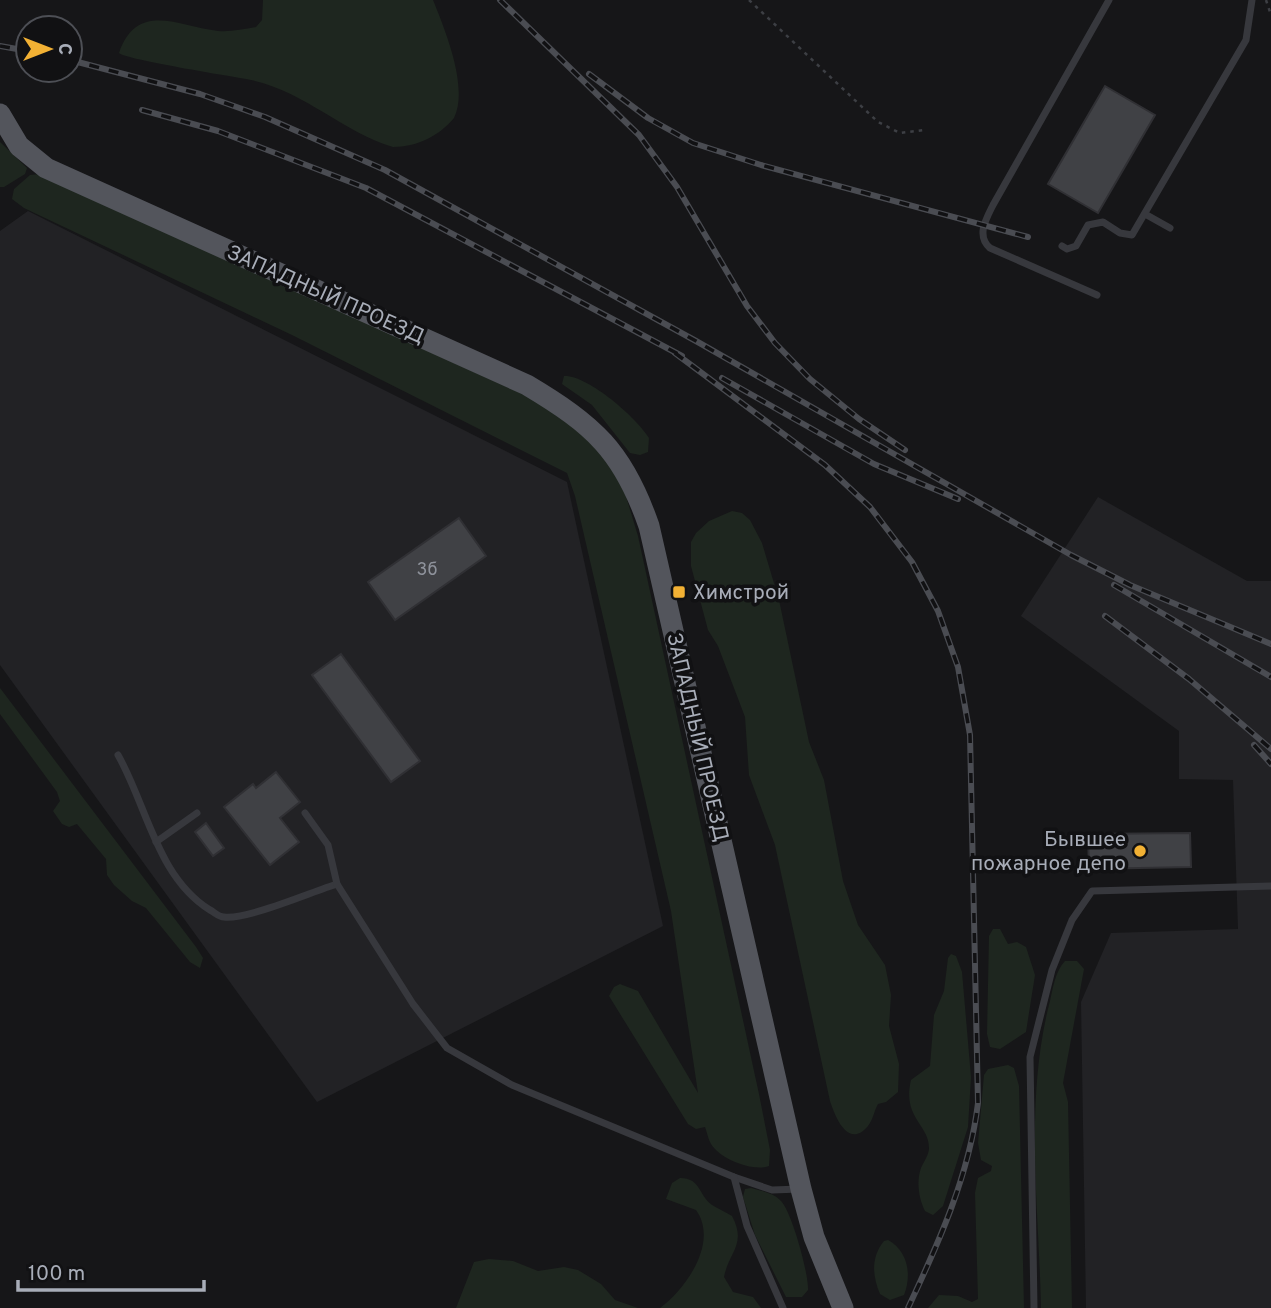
<svg xmlns="http://www.w3.org/2000/svg" width="1271" height="1308" viewBox="0 0 1271 1308" font-family="Overpass,sans-serif">
  <style>
    .built { fill: #222225 }
    .green { fill: #1e261f }
    .building { fill: #404145; stroke: #303034; stroke-width: 2 }
    .lines { fill: none; stroke-linecap: round; stroke-linejoin: round }
    .path { stroke: #3d3f44; stroke-width: 2.5; stroke-dasharray: 3.5 5; stroke-linecap: butt }
    .lane { stroke: #37383d; stroke-width: 7 }
    .primary { stroke: #53555c; stroke-width: 21 }
    .rail-casing { stroke: #4a4c52; stroke-width: 6 }
    .rail { stroke: #111113; stroke-width: 3.5; stroke-dasharray: 10; stroke-linecap: butt }
    .poi-dot { fill: #f2b134; stroke: #111113; stroke-width: 2.5 }
    .labels { text-anchor: middle; stroke-width: 7; stroke-linejoin: round; paint-order: stroke }
    .number-label { font-size: 18px; fill: #8e929b }
    .street-label { font-size: 21px; fill: #a8adb8; stroke: #111113 }
    .poi-label { font-size: 21px; fill: #a8adb8; stroke: #111113; text-anchor: start }
  </style>
  <rect width="100%" height="100%" fill="#161618"/>
  <g class="built">
    <path d="M28,211L567,482L663,926L317,1102L0,665V231Z"/>
    <path d="M1098,497L1247,581H1271V1308H1086L1081,1002L1111,933L1238,929L1233,780L1179,779V731L1021,616Z"/>
  </g>
  <g class="green">
    <path d="M263,0H433C445,30 469,87 454,118C439,136 417,147 393,147C343,132 304,91 251,80C231,76 127,60 119,53C137,0 180,27 218,31C231,32 243,29 256,27L262,20Z"/>
    <path d="M0,142L27,168L25,174L4,187H0Z"/>
    <path d="M41,174L557,410L602,451L625,493L638,536L759,1094L770,1150L769,1166C753,1172 720,1159 711,1144C708,1139 707,1132 705,1127L696,1129L688,1124L609,996L614,987L620,984L638,991L698,1093L671,911L575,496L567,473L292,335L24,208L12,199L14,189L30,175Z"/>
    <path d="M564,376C588,375 637,418 649,438L648,452L640,455L630,453L592,405L562,384Z"/>
    <path d="M732,511L742,513L750,520L762,543L779,600L809,742L824,780L843,881L858,925L885,965L891,995L889,1026L899,1064L898,1092L886,1102L878,1104C874,1111 873,1120 868,1126C848,1150 835,1116 830,1101L775,845L749,775L745,717L718,646L708,630L691,566V542L696,533L709,521Z"/>
    <path d="M0,688L196,947L203,958L200,968L190,962L146,908L132,901L114,885L107,875L106,859L77,824L69,827L62,824L53,811L60,801L57,792L0,714Z"/>
    <path d="M993,929H1000L1008,944L1017,942L1026,947L1035,975L1026,1032L1000,1049L990,1047L987,1034L989,936Z"/>
    <path d="M951,954L956,956L962,972L971,1077L968,1127L943,1206L933,1215L925,1211C919,1199 916,1182 921,1168C924,1161 929,1155 929,1148C929,1124 902,1118 911,1080L930,1066L934,1015L944,991L948,958Z"/>
    <path d="M1065,961H1077L1084,969L1063,1083L1068,1102L1072,1308H1041C1039,1207 1024,1100 1050,1001C1053,988 1055,972 1065,961Z"/>
    <path d="M1008,1065L1014,1068L1019,1086L1024,1308H928L939,1295L958,1296L972,1302L978,1299L975,1193L978,1178L991,1171L992,1166L981,1160L978,1143L984,1075L988,1069Z"/>
    <path d="M680,1178C701,1178 698,1195 712,1205C718,1209 726,1212 732,1216C747,1245 729,1251 724,1277L733,1292L753,1297L761,1308H660C686,1289 719,1242 696,1210L666,1199L672,1183Z"/>
    <path d="M751,1188C761,1191 774,1193 781,1201C792,1212 809,1275 808,1290L802,1297H786L755,1235L743,1197L745,1189Z"/>
    <path d="M888,1240C908,1251 912,1275 904,1295L890,1300L880,1294C872,1275 871,1257 884,1241Z"/>
    <path d="M489,1259L513,1261L538,1271L564,1267L578,1270L601,1284L615,1300L638,1308H456L474,1262Z"/>
  </g>
  <g class="building">
    <path d="M1105,86L1155,115L1098,213L1048,184Z"/>
    <path d="M459,518L486,556L395,620L368,582Z"/>
    <path d="M341,654L420,761L391,782L312,675Z"/>
    <path d="M276,772L300,802L280,818L299,842L270,865L224,807L253,784L256,788Z"/>
    <path d="M206,823L224,848L213,856L195,832Z"/>
    <path d="M1190,833L1191,867L1089,869L1088,834Z"/>
  </g>
  <g class="lines">
    <g class="path">
      <path d="M749,0L878,122L900,133L925,130"/>
      <path d="M1266,0L1271,15"/>
    </g>
    <g class="lane">
      <path d="M1145,214L1170,228"/>
      <path d="M1062,246L1067,249L1076,246L1088,225L1103,222L1120,233L1132,235L1246,40L1252,0"/>
      <path d="M1097,295L990,248C976,236 986,219 993,205L1109,0"/>
      <path d="M118,755C147,806 157,877 210,910C214,912 219,917 224,917C247,920 311,892 337,884"/>
      <path d="M305,813L328,845L337,884L413,1004L447,1048L512,1085L734,1177L772,1190L800,1189"/>
      <path d="M156,842L197,813"/>
      <path d="M734,1177L747,1226L783,1308"/>
      <path d="M1034,1308L1030,1057L1052,970L1072,920L1092,891L1271,886"/>
    </g>
    <path class="primary" d="M0,114L19,146L46,168L527,385C594,425 623,451 649,526L801,1189L814,1237L843,1308"/>
    <g class="rail-casing">
      <g id="rail">
        <path d="M500,0L639,135L677,187L747,306L775,343L810,379L859,419L905,450"/>
        <path d="M0,46L28,51"/>
        <path d="M70,60L200,94L265,117L385,170L696,341L1071,555L1130,585L1271,644"/>
        <path d="M589,74L648,118L693,143L761,165L1028,237"/>
        <path d="M142,110L218,131L366,188L682,356"/>
        <path d="M675,353L825,465L870,507L912,562L938,611L958,667L970,735L978,1103C969,1176 939,1242 908,1308"/>
        <path d="M722,378L874,464L958,499"/>
        <path d="M1114,585L1271,677"/>
        <path d="M1105,616L1189,679L1271,749"/>
        <path d="M1254,745L1271,764"/>
      </g>
    </g>
    <use href="#rail" class="rail"/>
  </g>
  <g class="poi-dot">
    <rect x="672" y="585" width="14" height="14" rx="3.5"/>
    <circle cx="1140" cy="851" r="7"/>
  </g>
  <g class="labels">
    <g class="number-label">
      <text x="427" y="575">3б</text>
    </g>
    <g class="street-label">
      <text transform="translate(326 294) rotate(24)" y="7">ЗАПАДНЫЙ ПРОЕЗД</text>
      <text transform="translate(698 737) rotate(77)" y="7">ЗАПАДНЫЙ ПРОЕЗД</text>
    </g>
    <g class="poi-label">
      <text x="693" y="599">Химстрой</text>
      <text x="1126" y="846" text-anchor="end">Бывшее<tspan x="1126" dy="24">пожарное депо</tspan></text>
    </g>
  </g>
  <g transform="translate(49 49) rotate(90)"><circle r="33" fill="#111113" stroke="#4d4f55" stroke-width="2"/>
  <path d="M0-5L12 26L0 18L-12 26Z" fill="#f2b134"/>
  <text y="-10" font-size="19" font-weight="bold" text-anchor="middle" fill="#a8adb8">С</text>
  </g>
  <path d="M18 1280v10h186v-10" fill="none" stroke="#a8adb8" stroke-width="3.5"/>
  <text x="28" y="1280" font-size="21" fill="#a8adb8" stroke="#111113" stroke-width="5" paint-order="stroke">100 m</text>
</svg>
